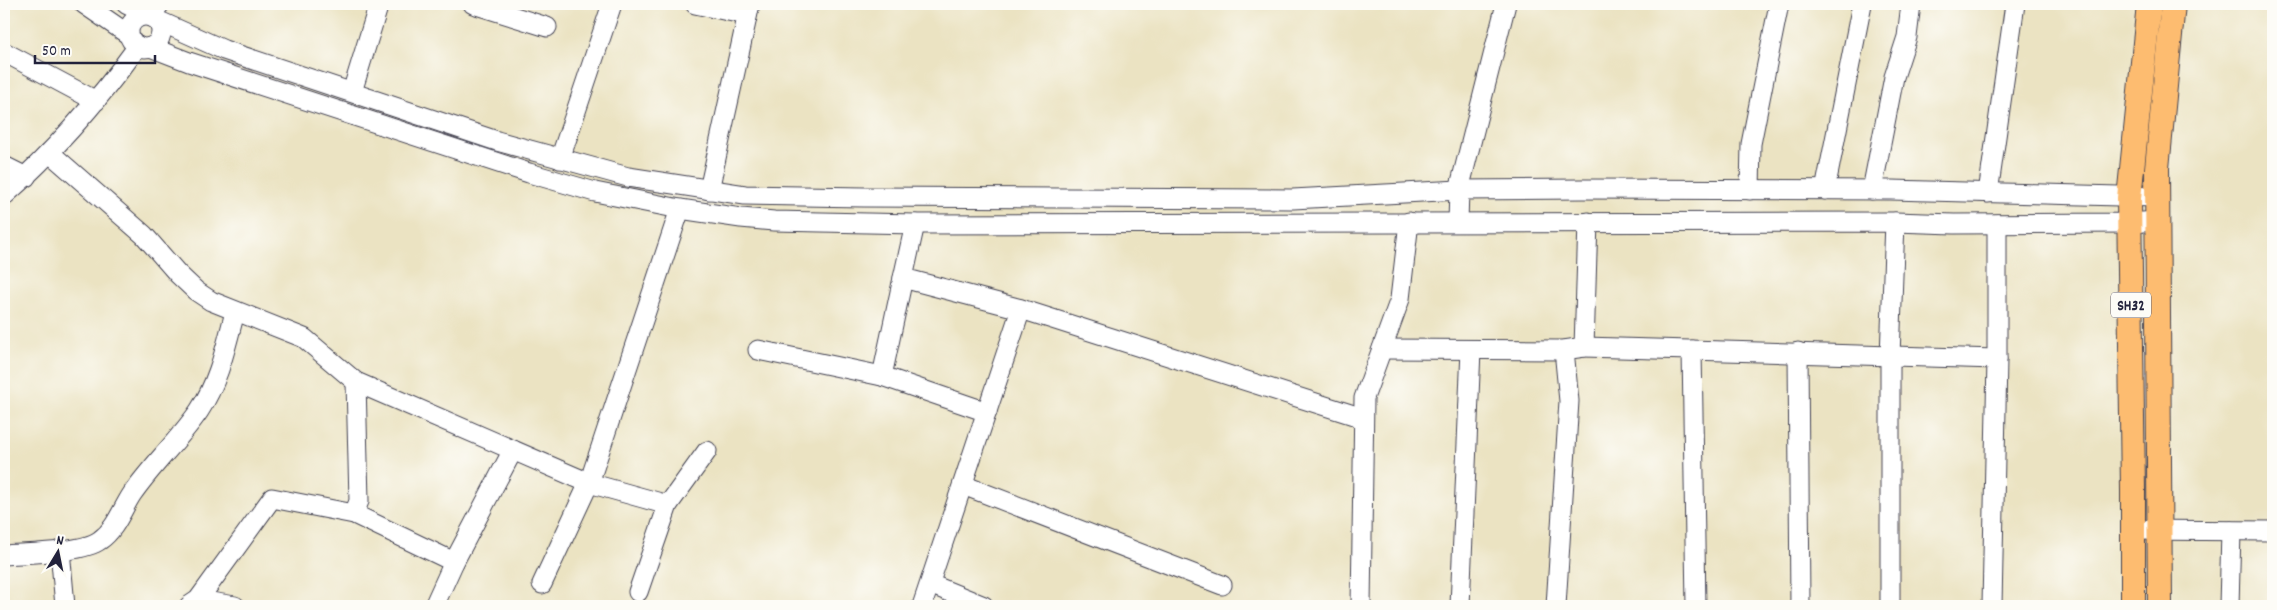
<svg xmlns="http://www.w3.org/2000/svg" width="2277" height="610" viewBox="0 0 2277 610" font-family="Dekko,sans-serif">
  <style>
    .lines { fill: none; stroke-linecap: round; stroke-linejoin: round }
    .minor-casing { stroke: #403f4f; stroke-width: 21 }
    .major-casing { stroke: #403f4f; stroke-width: 26 }
    .minor { stroke: #fff; stroke-width: 19 }
    .major { stroke: #fdbc70; stroke-width: 24 }
    .labels { text-anchor: middle; stroke-width: 4.5; stroke-linejoin: round; paint-order: stroke }
    .shield { fill: #fdfcf7; stroke: #646373; stroke-width: 1 }
    .shield-label { font-size: 15px; font-weight: bold; fill: #22223b }
  </style>
  <rect width="100%" height="100%" fill="#fdfcf7"/>
  <filter id="ink" filterUnits="userSpaceOnUse"><feTurbulence type="fractalNoise" baseFrequency=".02" numOctaves="2"/><feDisplacementMap in="SourceGraphic" scale="10" xChannelSelector="R" yChannelSelector="G"/><feConvolveMatrix kernelMatrix="1 2 1 2 8 2 1 2 1" color-interpolation-filters="sRGB"/></filter>
  <filter id="wash" filterUnits="userSpaceOnUse"><feTurbulence type="fractalNoise" baseFrequency=".0096" numOctaves="4" result="noise"/><feDisplacementMap in="SourceGraphic" scale="20" xChannelSelector="R" yChannelSelector="G"/><feGaussianBlur stdDeviation="1.12" result="paint"/><feColorMatrix in="noise" values="0 0 0 0 0 0 0 0 0 0 0 0 0 0 0 0 0 1.4 0 .05"/><feComposite in="paint" operator="in"/></filter>
  <g filter="url(#wash)">
    <rect width="100%" height="100%" fill="#ebe3c2"/>
  </g>
  <g filter="url(#ink)">
    <g class="lines">
      <g class="minor-casing">
        <g id="minor">
          <path d="M84,4L129,35"/>
          <path d="M126,4L150,16L160,4"/>
          <path d="M473,4L547,27"/>
          <path d="M695,4L747,15"/>
          <circle cx="145" cy="32" r="16"/>
          <path d="M157,20L224,50L497,141L628,177L745,195L864,197L1293,199L1459,190L1583,189L1891,190L2156,197"/>
          <path d="M150,47L189,62L529,173L595,192L680,209L741,218L774,221L915,224L1895,222L1954,224L2130,223L2156,221"/>
          <path d="M4,52L96,101"/>
          <path d="M352,92L379,4"/>
          <path d="M50,153L144,235L178,274L196,291L211,301L304,338L356,382L589,483L680,209"/>
          <path d="M560,159L612,4"/>
          <path d="M4,166L26,177"/>
          <path d="M709,190L750,4"/>
          <path d="M1750,190L1751,144L1779,4"/>
          <path d="M1825,190L1862,4"/>
          <path d="M1872,190L1894,77L1907,37L1911,4"/>
          <path d="M1988,193L2015,4"/>
          <path d="M4,196C55,151 98,101 138,46"/>
          <path d="M1458,222L1459,190L1506,4"/>
          <path d="M915,224L903,278L1021,309L922,606"/>
          <path d="M1021,309L1363,418"/>
          <path d="M1584,347L1997,359L1992,606"/>
          <path d="M1382,349L1564,350"/>
          <path d="M758,350L882,376L987,412"/>
          <path d="M1692,350L1696,606"/>
          <path d="M1798,352L1800,606"/>
          <path d="M1997,359V224"/>
          <path d="M882,376L903,278"/>
          <path d="M963,485L1222,585"/>
          <path d="M354,514L359,501L356,382"/>
          <path d="M2133,530L2273,531"/>
          <path d="M60,550L65,606"/>
          <path d="M4,555C27,553 83,553 100,540C116,529 122,509 132,494C152,465 179,440 199,411C219,381 226,346 235,312"/>
          <path d="M542,584L589,483L668,505"/>
          <path d="M930,584L984,606"/>
          <path d="M638,592L668,505L707,451"/>
          <path d="M198,600L235,606"/>
          <path d="M189,606L198,600L272,498L354,514L454,562"/>
          <path d="M434,606L454,562L513,450"/>
          <path d="M1361,606L1364,398L1400,299L1409,222"/>
          <path d="M1460,606L1471,350"/>
          <path d="M1556,606L1569,401L1564,350L1584,347L1588,222"/>
          <path d="M1890,606V356L1895,222"/>
          <path d="M2229,606L2231,531"/>
        </g>
      </g>
      <g class="major-casing">
        <g id="major">
          <path d="M2133,606V491L2129,198L2149,4"/>
          <path d="M2160,606L2157,168L2173,4"/>
        </g>
      </g>
      <use href="#minor" class="minor"/>
      <use href="#major" class="major"/>
    </g>
  </g>
  <g class="labels">
    <rect class="shield" x="2111" y="292.5" width="40" height="25" rx="4"/>
    <g class="shield-label">
      <text x="2131" y="310">SH32</text>
    </g>
  </g>
  <rect width="2277" height="610" fill="none" stroke="#fdfcf7" stroke-width="20"/>
  <g transform="translate(58 552) rotate(10)" stroke="#fdfcf7" stroke-width="4" paint-order="stroke">
  <path d="M0-4L9 19L0 12L-9 19Z" fill="#22223b"/>
  <text y="-8" font-size="14" font-weight="bold" text-anchor="middle" fill="#22223b">N</text>
  </g>
  <path d="M35 55v8h120v-8" fill="none" stroke="#22223b" stroke-width="2.5"/>
  <text x="42" y="55" font-size="15" fill="#22223b" stroke="#fdfcf7" stroke-width="4" paint-order="stroke">50 m</text>
</svg>
